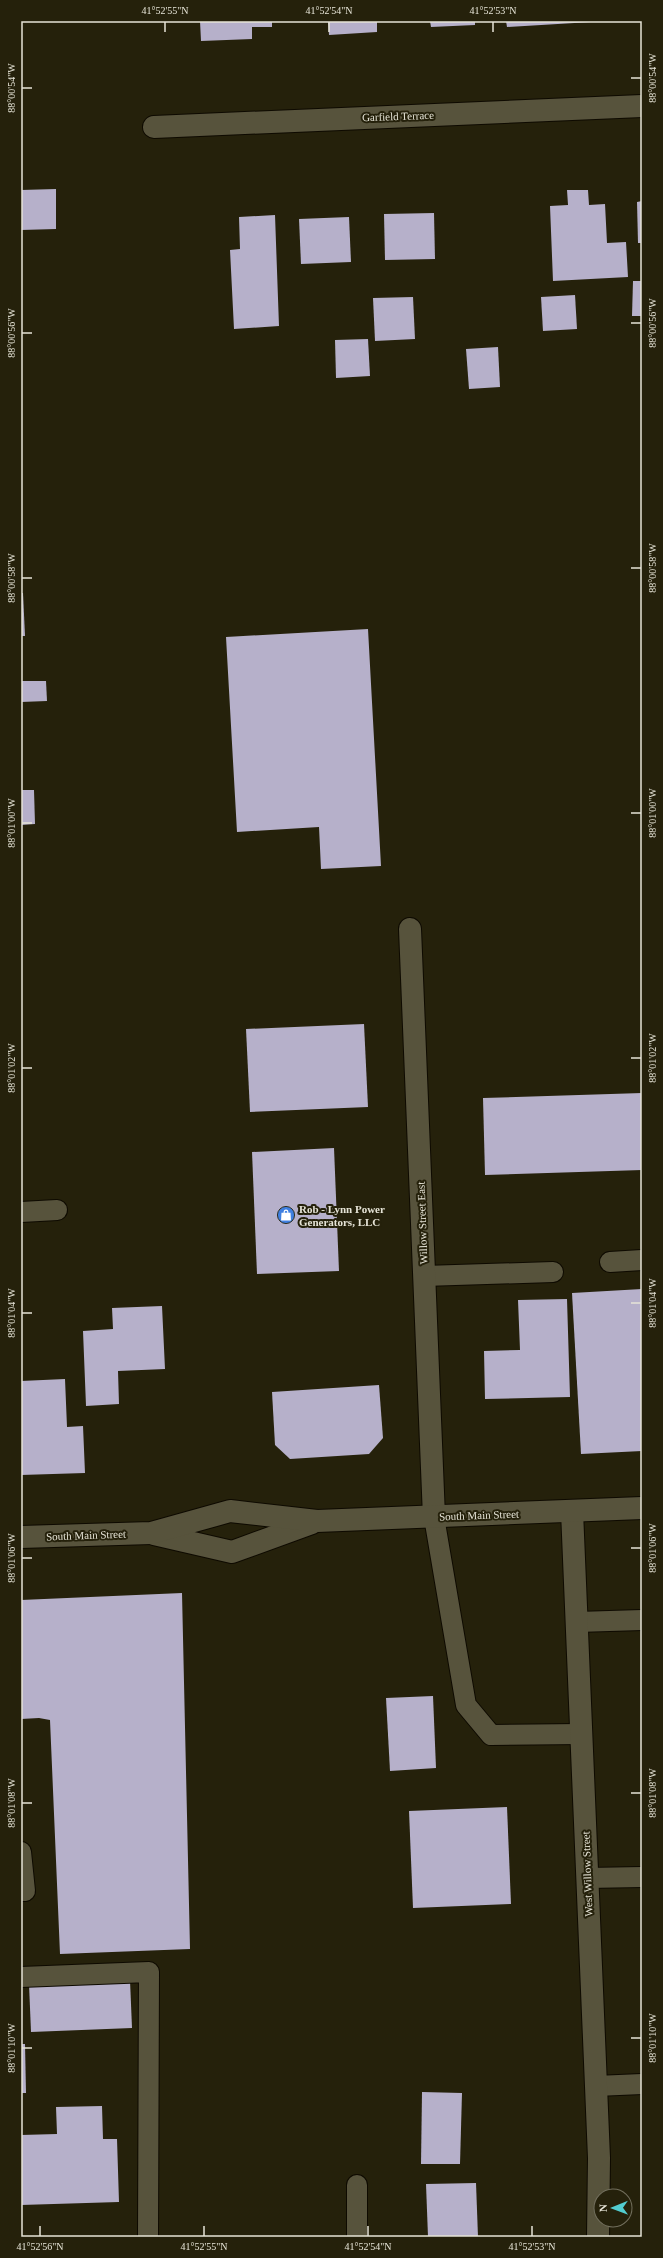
<svg xmlns="http://www.w3.org/2000/svg" width="663" height="2258" viewBox="0 0 663 2258" font-family="'Times New Roman',serif">
  <style>
    .building { fill: #b6b0ca }
    .lines { fill: none; stroke-linecap: round; stroke-linejoin: round }
    .lane-casing { stroke: #0e0a00; stroke-width: 22 }
    .street-casing { stroke: #0e0a00; stroke-width: 24 }
    .secondary-casing { stroke: #0e0a00; stroke-width: 24 }
    .lane { stroke: #57533c; stroke-width: 20 }
    .street { stroke: #57533c; stroke-width: 22 }
    .secondary { stroke: #57533c; stroke-width: 22 }
    .ticks { fill: none; stroke: #e6e4d7; stroke-width: 1.5 }
    .labels { text-anchor: middle; stroke-width: 4; stroke-linejoin: round; paint-order: stroke }
    .street-label { font-size: 11px; fill: #e6e4d7; stroke: #25210b }
    .poi-label { font-size: 11px; font-weight: bold; fill: #e6e4d7; stroke: #25210b; text-anchor: start }
    .neatline { fill: none; stroke: #e6e4d7; stroke-width: 1.5 }
    .ticks-label { font-size: 10px; text-anchor: middle; fill: #e6e4d7 }
  </style>
  <rect width="100%" height="100%" fill="#25210b"/>
  <g class="building">
    <path d="M200,21H272V27H252V39L201,41Z"/>
    <path d="M328,21H377V32L329,35Z"/>
    <path d="M430,21H475V25L431,27Z"/>
    <path d="M506,21H591V22L507,27Z"/>
    <path d="M56,189V229L21,230V190Z"/>
    <path d="M567,190H588L589,205L605,204L607,243L626,242L628,277L553,281L550,206L568,205Z"/>
    <path d="M642,201V243H638L637,202Z"/>
    <path d="M434,213L435,259L385,260L384,214Z"/>
    <path d="M275,215L279,326L234,329L230,250L240,249L239,217Z"/>
    <path d="M349,217L351,262L301,264L299,219Z"/>
    <path d="M633,281H642V316H632Z"/>
    <path d="M575,295L577,329L543,331L541,297Z"/>
    <path d="M413,297L415,339L375,341L373,298Z"/>
    <path d="M368,339L370,376L336,378L335,340Z"/>
    <path d="M498,347L500,387L469,389L466,349Z"/>
    <path d="M21,593H23L25,636H21Z"/>
    <path d="M368,629L381,866L321,869L319,827L237,832L226,637Z"/>
    <path d="M21,681H46L47,701L21,702Z"/>
    <path d="M21,790H34L35,824L21,825Z"/>
    <path d="M364,1024L368,1107L250,1112L246,1029Z"/>
    <path d="M642,1093V1170L485,1175L483,1098Z"/>
    <path d="M334,1148L339,1271L257,1274L252,1152Z"/>
    <path d="M642,1289V1451L581,1454L572,1293Z"/>
    <path d="M567,1299L570,1397L485,1399L484,1351L520,1350L518,1300Z"/>
    <path d="M162,1306L165,1369L118,1371L119,1404L86,1406L83,1331L113,1329L112,1308Z"/>
    <path d="M65,1379L67,1427L83,1426L85,1473L21,1475V1381Z"/>
    <path d="M379,1385L383,1438L369,1454L290,1459L275,1445L272,1392Z"/>
    <path d="M182,1593L190,1949L60,1954L50,1720L39,1718L21,1719V1600Z"/>
    <path d="M433,1696L436,1768L390,1771L386,1698Z"/>
    <path d="M507,1807L511,1904L413,1908L409,1811Z"/>
    <path d="M130,1980L132,2028L31,2032L29,1984Z"/>
    <path d="M21,2044H25L26,2093H21Z"/>
    <path d="M422,2092L462,2093L460,2164H421Z"/>
    <path d="M102,2106L103,2139H117L119,2202L21,2205V2135L57,2134L56,2107Z"/>
    <path d="M476,2183L478,2237H428L426,2184Z"/>
  </g>
  <g class="lines">
    <g class="lane-casing">
      <g id="lane">
        <path d="M21,1212L57,1210"/>
        <path d="M610,1262L642,1260"/>
        <path d="M424,1276L553,1272"/>
        <path d="M434,1517L466,1705L491,1735L581,1734"/>
        <path d="M577,1622L642,1620"/>
        <path d="M21,1852L25,1891H21"/>
        <path d="M587,1878L642,1877"/>
        <path d="M21,1977L149,1972L148,2237"/>
        <path d="M596,2086L642,2084"/>
        <path d="M357,2237V2185"/>
      </g>
    </g>
    <g class="street-casing">
      <g id="street">
        <path d="M154,127L642,106"/>
        <path d="M410,929L434,1517"/>
        <path d="M572,1511L599,2158L598,2237"/>
      </g>
    </g>
    <g class="secondary-casing">
      <g id="secondary">
        <path d="M154,1534L232,1552L312,1523"/>
        <path d="M21,1537L151,1533L230,1511L317,1521L642,1508"/>
      </g>
    </g>
    <use href="#lane" class="lane"/>
    <use href="#street" class="street"/>
    <use href="#secondary" class="secondary"/>
  </g>
  <path class="ticks" d="M165,22V32M329,22V32M493,22V32M631,78H641M22,88H32M631,323H641M22,333H32M631,568H641M22,578H32M631,813H641M22,823H32M631,1058H641M22,1068H32M631,1303H641M22,1313H32M631,1548H641M22,1558H32M631,1793H641M22,1803H32M631,2038H641M22,2048H32M40,2226V2236M204,2226V2236M368,2226V2236M532,2226V2236"/>
  <defs>
    <g id="shop-disc" transform="scale(0.9)"><circle r="9.5" fill="#3f7fe0" stroke="#25210b"/><path d="M-5-2.5h2.3a2.7 3.5 0 0 1 5.4 0H5L5.5 6h-11ZM-1.5-2.5h3a1.5 2.3 0 0 0-3 0Z" fill="#fff"/></g>
  </defs>
  <g fill-rule="evenodd">
    <use href="#shop-disc" x="286" y="1215"/>
  </g>
  <g class="labels">
    <g class="street-label">
      <text transform="translate(398 116) rotate(-2)" y="4">Garfield Terrace</text>
      <text transform="translate(422 1223) rotate(-92)" y="4">Willow Street East</text>
      <text transform="translate(479 1515) rotate(-2)" y="4">South Main Street</text>
      <text transform="translate(86 1535) rotate(-2)" y="4">South Main Street</text>
      <text transform="translate(587 1874) rotate(-92)" y="4">West Willow Street</text>
    </g>
    <g class="poi-label">
      <text x="299" y="1213">Rob - Lynn Power<tspan x="299" dy="13">Generators, LLC</tspan></text>
    </g>
  </g>
  <rect width="663" height="2258" fill="none" stroke="#25210b" stroke-width="44"/>
  <g transform="translate(613 2208) rotate(269)"><circle r="19" fill="#25210b" stroke="#726f5d"/>
  <path d="M0-3L7 15L0 10L-7 15Z" fill="#52cdd0"/>
  <text y="-6" font-size="11" font-weight="bold" text-anchor="middle" fill="#e6e4d7">N</text>
  </g>
  <rect x="22" y="22" width="619" height="2214" class="neatline"/>
  <g class="ticks-label">
    <text x="165" y="14">41°52'55"N</text>
    <text x="329" y="14">41°52'54"N</text>
    <text x="493" y="14">41°52'53"N</text>
    <text transform="translate(652 78) rotate(-90)" y="4">88°00'54"W</text>
    <text transform="translate(11 88) rotate(-90)" y="4">88°00'54"W</text>
    <text transform="translate(652 323) rotate(-90)" y="4">88°00'56"W</text>
    <text transform="translate(11 333) rotate(-90)" y="4">88°00'56"W</text>
    <text transform="translate(652 568) rotate(-90)" y="4">88°00'58"W</text>
    <text transform="translate(11 578) rotate(-90)" y="4">88°00'58"W</text>
    <text transform="translate(652 813) rotate(-90)" y="4">88°01'00"W</text>
    <text transform="translate(11 823) rotate(-90)" y="4">88°01'00"W</text>
    <text transform="translate(652 1058) rotate(-90)" y="4">88°01'02"W</text>
    <text transform="translate(11 1068) rotate(-90)" y="4">88°01'02"W</text>
    <text transform="translate(652 1303) rotate(-90)" y="4">88°01'04"W</text>
    <text transform="translate(11 1313) rotate(-90)" y="4">88°01'04"W</text>
    <text transform="translate(652 1548) rotate(-90)" y="4">88°01'06"W</text>
    <text transform="translate(11 1558) rotate(-90)" y="4">88°01'06"W</text>
    <text transform="translate(652 1793) rotate(-90)" y="4">88°01'08"W</text>
    <text transform="translate(11 1803) rotate(-90)" y="4">88°01'08"W</text>
    <text transform="translate(652 2038) rotate(-90)" y="4">88°01'10"W</text>
    <text transform="translate(11 2048) rotate(-90)" y="4">88°01'10"W</text>
    <text x="40" y="2250">41°52'56"N</text>
    <text x="204" y="2250">41°52'55"N</text>
    <text x="368" y="2250">41°52'54"N</text>
    <text x="532" y="2250">41°52'53"N</text>
  </g>
</svg>
